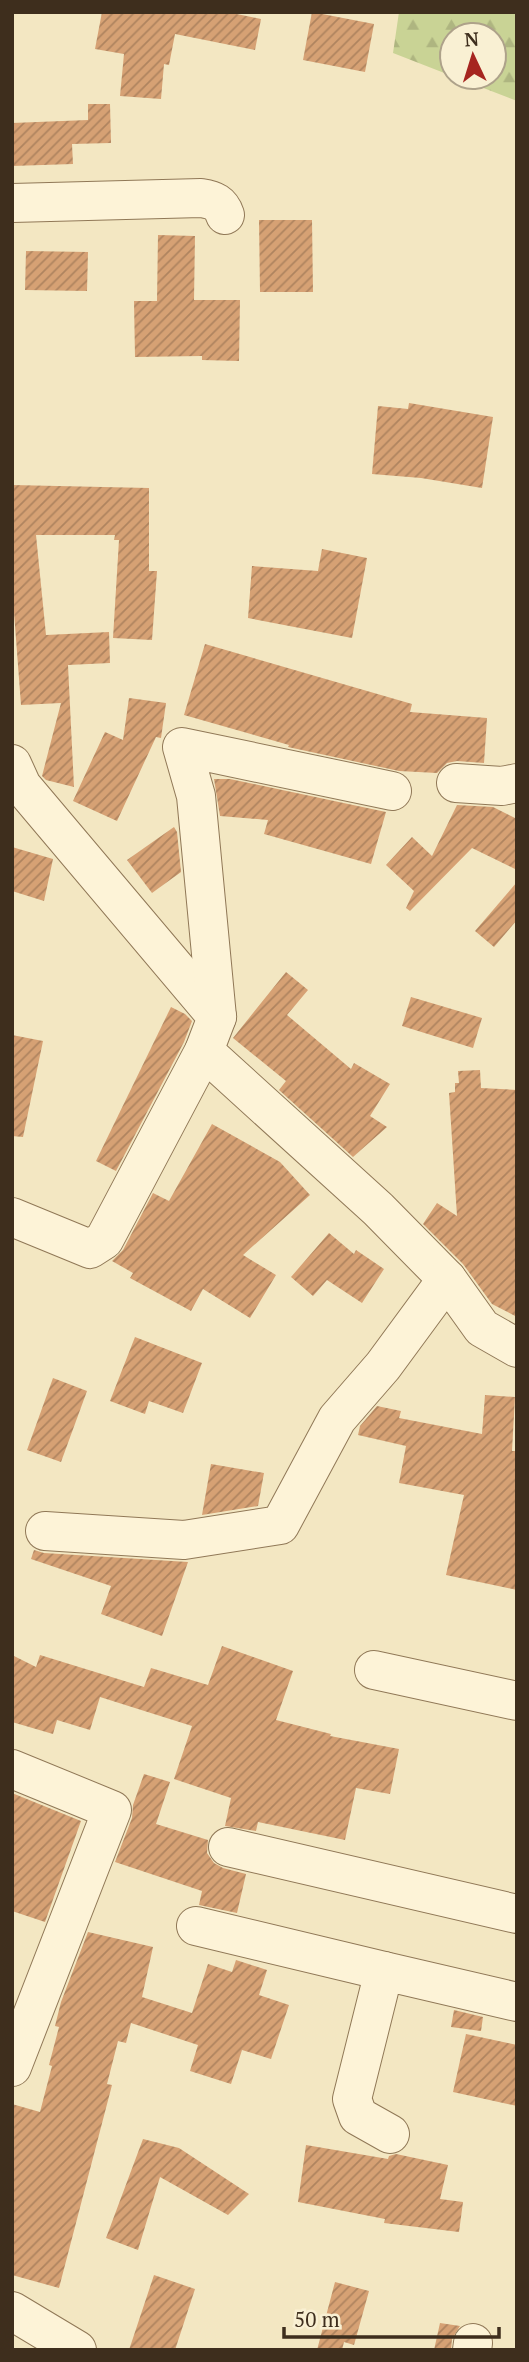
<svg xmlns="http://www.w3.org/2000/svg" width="529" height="2362" viewBox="0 0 529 2362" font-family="'PT Serif',serif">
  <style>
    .forest { fill: url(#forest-firs) }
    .building { fill: url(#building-hatch) }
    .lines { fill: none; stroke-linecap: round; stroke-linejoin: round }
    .minor-casing { stroke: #907857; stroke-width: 40 }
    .minor { stroke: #fdf3d7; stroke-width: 38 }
  </style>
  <defs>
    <pattern id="forest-firs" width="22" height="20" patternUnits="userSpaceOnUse" patternTransform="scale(1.75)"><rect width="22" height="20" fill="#c9d395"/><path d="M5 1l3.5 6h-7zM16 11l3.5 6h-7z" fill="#aeb580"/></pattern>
    <pattern id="building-hatch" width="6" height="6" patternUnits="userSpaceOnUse" patternTransform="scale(1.75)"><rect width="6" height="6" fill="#d6a174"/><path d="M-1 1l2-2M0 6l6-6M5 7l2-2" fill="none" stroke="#af845f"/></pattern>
  </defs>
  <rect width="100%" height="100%" fill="#f3e7c2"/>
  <path class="forest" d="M399,12H517V101L455,77H494V35H452V76L393,53Z"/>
  <g class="building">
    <path d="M102,12H227L261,19L255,50L175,34L169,65L164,64L161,99L120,96L124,54L95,49Z"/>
    <path d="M312,12L374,24L365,72L303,60Z"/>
    <path d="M88,104H110L111,143L72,144L73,164L12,166V123L88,120Z"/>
    <path d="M259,220H312L313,292H260Z"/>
    <path d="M158,235L195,236L194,300H240L239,361L202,360V356L135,357L134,301H157Z"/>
    <path d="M26,251L88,252L87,291L25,290Z"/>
    <path d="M409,403L493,417L482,488L421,478L372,474L378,406L408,409Z"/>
    <path d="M12,485L149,488V571H157L152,640L113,638L119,540H114L115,535H36L46,635L109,632L110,663L68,665L74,787L46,780L42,776L61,703L21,705L12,586Z"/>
    <path d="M322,549L367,558L352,638L248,618L252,566L318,571Z"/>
    <path d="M205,644L412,704L410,712L487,718L484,763L457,761L447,763L437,773L399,771L288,747L289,745L184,715Z"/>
    <path d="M129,698L166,703L161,738L156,737L117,821L73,801L105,732L123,740Z"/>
    <path d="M214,779H230L386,812L371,864L264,834L268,820L220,816Z"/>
    <path d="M457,805L493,807L517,819V870L472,848L410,911L406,908L414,891L386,865L412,837L432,856Z"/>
    <path d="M174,827L177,832L181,872L152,893L127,860Z"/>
    <path d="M12,847L53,859L44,901L12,891Z"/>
    <path d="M517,882V920L494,947L475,931Z"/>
    <path d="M286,972L308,990L287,1015L351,1069L354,1063L390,1084L370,1116L387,1127L353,1157L279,1090L286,1081L233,1038Z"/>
    <path d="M411,997L482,1018L473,1048L402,1026Z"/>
    <path d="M171,1007L185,1014L192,1021L184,1042L116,1171L96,1161Z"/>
    <path d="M12,1035L43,1041L23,1137L12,1136Z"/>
    <path d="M480,1070L481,1088L517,1090V1317L492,1304L463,1264L423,1224L437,1203L457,1216L449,1093L455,1092V1083H459L458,1071Z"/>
    <path d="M212,1124L280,1162L310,1195L243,1255L276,1275L250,1318L203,1289L191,1311L130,1278L133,1273L112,1261L123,1250L153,1193L169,1201Z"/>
    <path d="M329,1233L354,1254L356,1250L384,1269L362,1303L327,1280L313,1296L291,1277Z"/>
    <path d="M135,1337L202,1363L183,1413L149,1401L145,1414L110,1401Z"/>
    <path d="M53,1378L87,1391L61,1462L27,1450Z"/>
    <path d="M485,1395L515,1397L512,1451H517V1590L446,1575L464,1495L399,1483L406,1446L358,1435L360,1426L377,1406L401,1411L399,1418L482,1434Z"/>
    <path d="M211,1464L264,1473L258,1506L202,1515Z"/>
    <path d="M34,1550L44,1553L188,1562L162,1636L101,1614L111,1586L31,1559Z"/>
    <path d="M222,1646L293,1671L276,1720L331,1734L330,1736L399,1749L390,1794L356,1788L345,1840L258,1822L256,1831L225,1826L231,1798L174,1779L192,1726L100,1697L90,1730L57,1720L53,1734L12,1722V1655L36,1667L40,1655L144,1687L151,1668L208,1685Z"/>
    <path d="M144,1774L170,1782L156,1824L208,1840L207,1853L214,1863L223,1868L246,1874L237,1913L199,1905L202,1891L115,1862L132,1818L133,1805Z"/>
    <path d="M12,1793L81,1821L45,1922L12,1911Z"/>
    <path d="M88,1932L153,1947L142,1997L192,2013L208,1964L232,1972L236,1960L267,1970L259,1995L289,2005L271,2059L242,2050L231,2084L190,2071L198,2045L131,2023L126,2043L118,2041L107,2084L112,2085L59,2288L12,2275V2104L40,2112L52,2066L49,2065L59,2027L55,2026L61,2002Z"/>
    <path d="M454,2010L483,2017L481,2031L451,2027Z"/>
    <path d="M466,2034L517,2045V2106L453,2092Z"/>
    <path d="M143,2139L179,2148L249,2194L228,2215L160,2177L138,2250L106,2238Z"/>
    <path d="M306,2145L388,2159L389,2156L396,2154L448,2165L440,2199L463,2202L459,2232L384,2223L385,2219L298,2202Z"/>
    <path d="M154,2275L195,2289L175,2350H129Z"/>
    <path d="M335,2282L369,2291L354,2345L344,2342L342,2350H317Z"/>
    <path d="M440,2323L460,2326L452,2339L451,2350H434Z"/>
  </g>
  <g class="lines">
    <g class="minor-casing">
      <g id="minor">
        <path d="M12,203L201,198C214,200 221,203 225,215"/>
        <path d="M12,764L22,786L217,1017L204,1051L378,1209L447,1279L482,1328L517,1348"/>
        <path d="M456,783L502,786L517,783"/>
        <path d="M217,1017L196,796L182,747L392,791"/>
        <path d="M12,1217L90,1249L104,1240L204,1051"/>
        <path d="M45,1531L184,1540L280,1525L337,1419L383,1366L447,1279"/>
        <path d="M374,1670L517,1701"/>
        <path d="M12,1769L112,1810L12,2067"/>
        <path d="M228,1847L517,1914"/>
        <path d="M196,1926L384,1971"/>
        <path d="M390,2134L358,2116L352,2099L384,1971L517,2002"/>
        <path d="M12,2311L77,2350"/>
        <path d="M472,2350L473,2343"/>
      </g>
    </g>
    <use href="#minor" class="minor"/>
  </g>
  <rect width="529" height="2362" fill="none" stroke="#3e2e1d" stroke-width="28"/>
  <g transform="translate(473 56) rotate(356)"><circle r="33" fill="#f9f0d3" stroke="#aea28a" stroke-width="2"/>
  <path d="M0-5L12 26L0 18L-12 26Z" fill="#a6251f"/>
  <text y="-10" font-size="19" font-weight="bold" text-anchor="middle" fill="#3e2e1d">N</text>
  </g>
  <path d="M284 2327v10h215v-10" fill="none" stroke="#3e2e1d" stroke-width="3.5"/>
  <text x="294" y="2327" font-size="21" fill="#3e2e1d" stroke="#f9f0d3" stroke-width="5" paint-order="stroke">50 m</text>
</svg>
